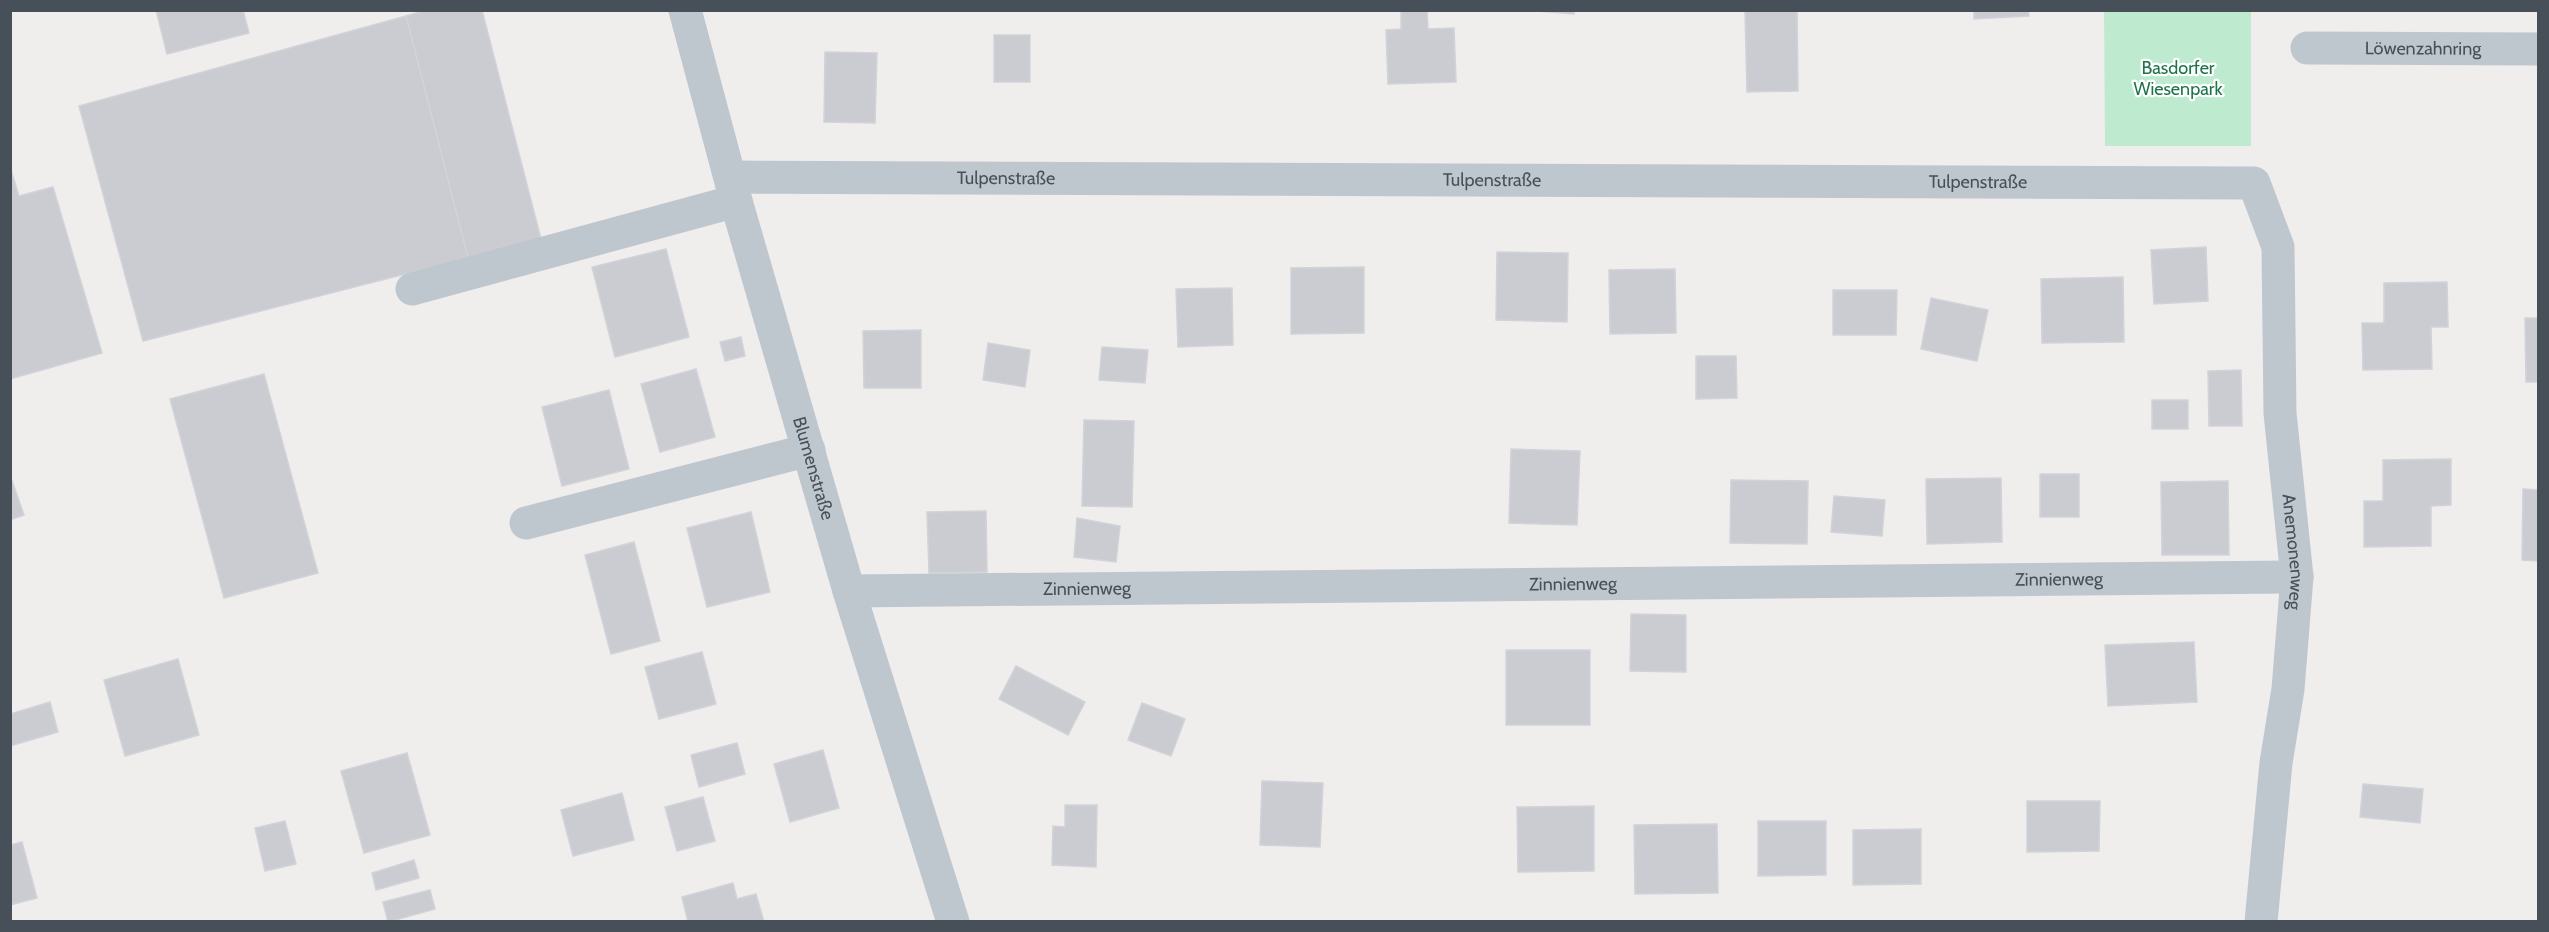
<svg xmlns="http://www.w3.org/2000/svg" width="2549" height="932" viewBox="0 0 2549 932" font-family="Cabin,sans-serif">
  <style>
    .green { fill: #beebd0 }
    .building { fill: #caccd2; stroke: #d1d3d8; stroke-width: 1.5 }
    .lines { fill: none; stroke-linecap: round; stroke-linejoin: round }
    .minor { stroke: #bfc7ce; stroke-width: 33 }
    .labels { text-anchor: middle; stroke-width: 4.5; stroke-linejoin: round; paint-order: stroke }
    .street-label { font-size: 18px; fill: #475059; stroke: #fff }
    .park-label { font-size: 18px; fill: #1e744a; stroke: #fff }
  </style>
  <rect width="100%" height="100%" fill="#f0eded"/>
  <path class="green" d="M2104,11H2251V146H2105Z"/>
  <g class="building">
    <path d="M156,10H243L249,33L167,54Z"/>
    <path d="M427,10H482L541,239L468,258L406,16Z"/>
    <path d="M1401,10H1427L1428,29L1454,28L1456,82L1388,84L1386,30L1401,29Z"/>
    <path d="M1524,10H1574V14Z"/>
    <path d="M1797,10L1798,91L1747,92L1745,11Z"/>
    <path d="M1974,10H2028L2029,16L1974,19Z"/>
    <path d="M406,16L468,258L143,341L79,106Z"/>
    <rect x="994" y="35" width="36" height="47"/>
    <path d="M825,52L877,53L875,123L824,122Z"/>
    <path d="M10,167L19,196L53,187L102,353L10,379Z"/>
    <path d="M2206,247L2208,301L2154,304L2151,250Z"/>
    <path d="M666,249L689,337L615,357L592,267Z"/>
    <path d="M1497,252L1568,253L1567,322L1496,320Z"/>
    <path d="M1364,267V333L1291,334V268Z"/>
    <path d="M1675,269L1676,333L1610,334L1609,270Z"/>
    <path d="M2123,277L2124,342L2042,343L2041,279Z"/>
    <path d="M2447,282L2448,327H2431L2432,369L2363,370L2362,323H2384V283Z"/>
    <path d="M1232,288L1233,345L1178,347L1176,289Z"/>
    <path d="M1833,290H1897L1896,335H1833Z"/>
    <path d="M1931,298L1988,310L1977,361L1921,349Z"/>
    <path d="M2525,318H2538V382H2526Z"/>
    <path d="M921,330V388H864L863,331Z"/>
    <path d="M741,337L745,356L725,361L720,342Z"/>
    <path d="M988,343L1030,350L1025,387L983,380Z"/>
    <path d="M1102,347L1148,350L1145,383L1099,380Z"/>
    <path d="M1696,356H1736L1737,398L1696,399Z"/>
    <path d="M696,369L715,437L660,452L641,384Z"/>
    <path d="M2241,370L2242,426H2209L2208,371Z"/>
    <path d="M264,374L318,573L224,598L170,399Z"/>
    <path d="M609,390L629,469L562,486L542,407Z"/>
    <rect x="2152" y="400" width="36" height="29"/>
    <path d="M1084,420L1134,421L1132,507L1082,506Z"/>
    <path d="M1511,449L1580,451L1577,525L1509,523Z"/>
    <path d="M2451,459V505L2431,506V546L2364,547V501H2383V460Z"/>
    <rect x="2040" y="474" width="39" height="43"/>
    <path d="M10,475L24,515L10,520Z"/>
    <path d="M2001,478L2002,542L1927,544L1926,479Z"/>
    <path d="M1731,480L1808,481L1807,544L1730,543Z"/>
    <path d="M2228,481L2229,555H2162L2161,482Z"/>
    <path d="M2523,489L2538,490V561L2522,560Z"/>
    <path d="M1834,496L1885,500L1882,536L1831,532Z"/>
    <path d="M986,511L987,572L929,573L927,512Z"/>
    <path d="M751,512L770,592L707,607L687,528Z"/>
    <path d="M1077,518L1120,526L1116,562L1074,557Z"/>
    <path d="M634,542L660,641L611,654L585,555Z"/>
    <path d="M1631,614L1686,615V672L1630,671Z"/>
    <path d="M2194,642L2197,702L2108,706L2105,645Z"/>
    <rect x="1506" y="650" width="84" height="75"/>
    <path d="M702,652L716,704L659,719L645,667Z"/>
    <path d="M178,659L199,735L125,756L104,680Z"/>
    <path d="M1016,666L1085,702L1068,735L999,699Z"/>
    <path d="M50,702L58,732L10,746V714Z"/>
    <path d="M1142,703L1185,719L1171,756L1128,740Z"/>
    <path d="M737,743L745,774L699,787L691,755Z"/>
    <path d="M823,750L839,808L790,822L774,764Z"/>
    <path d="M407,753L430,835L364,853L341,771Z"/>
    <path d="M1262,781L1323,783L1320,847L1260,845Z"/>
    <path d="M2363,784L2423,789L2420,823L2360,817Z"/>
    <path d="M622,793L634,840L573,856L561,810Z"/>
    <path d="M703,797L715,841L677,851L665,807Z"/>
    <path d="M2027,801H2100L2099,851L2027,852Z"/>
    <path d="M1065,805H1097L1096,867L1052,865L1053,826L1065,827Z"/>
    <path d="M1594,806V871L1518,872L1517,807Z"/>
    <path d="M285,821L296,864L265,871L255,828Z"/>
    <path d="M1758,821H1826V875L1758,876Z"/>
    <path d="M1717,824L1718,893L1635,894L1634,825Z"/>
    <path d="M1921,829V884L1853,885V830Z"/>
    <path d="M22,842L37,898L10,905V845Z"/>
    <path d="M414,860L419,878L376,890L372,873Z"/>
    <path d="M733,883L737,899L756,894L764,922H688L682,897Z"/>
    <path d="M430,890L435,909L388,922L383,902Z"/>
  </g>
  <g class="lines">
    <g class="minor">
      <path id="s1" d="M685,10L736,201L849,591L953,922"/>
      <path id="s2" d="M2307,48L2538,49"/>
      <path id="s3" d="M730,177L2254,183L2278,247L2280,413L2297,577L2288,689L2276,763L2261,922"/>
      <path d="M412,289L736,201"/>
      <path d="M526,523L809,450"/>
      <path id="s4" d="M849,591L2297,577"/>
    </g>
  </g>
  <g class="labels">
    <g class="street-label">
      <text dy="6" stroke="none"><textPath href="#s2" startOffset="116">Löwenzahnring</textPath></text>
      <text dy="6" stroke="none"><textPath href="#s3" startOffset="276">Tulpenstraße</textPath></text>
      <text dy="6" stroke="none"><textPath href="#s3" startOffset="762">Tulpenstraße</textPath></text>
      <text dy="6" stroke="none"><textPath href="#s3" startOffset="1248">Tulpenstraße</textPath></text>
      <text dy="6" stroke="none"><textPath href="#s1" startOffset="476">Blumenstraße</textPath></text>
      <text dy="6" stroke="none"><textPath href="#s3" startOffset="1898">Anemonenweg</textPath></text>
      <text dy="6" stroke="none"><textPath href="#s4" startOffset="1210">Zinnienweg</textPath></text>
      <text dy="6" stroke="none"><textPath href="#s4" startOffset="724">Zinnienweg</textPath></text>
      <text dy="6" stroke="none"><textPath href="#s4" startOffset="238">Zinnienweg</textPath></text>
    </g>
    <g class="park-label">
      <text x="2178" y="74">Basdorfer<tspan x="2178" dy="21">Wiesenpark</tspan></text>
    </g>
  </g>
  <rect width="2549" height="932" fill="none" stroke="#475059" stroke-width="24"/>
</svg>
